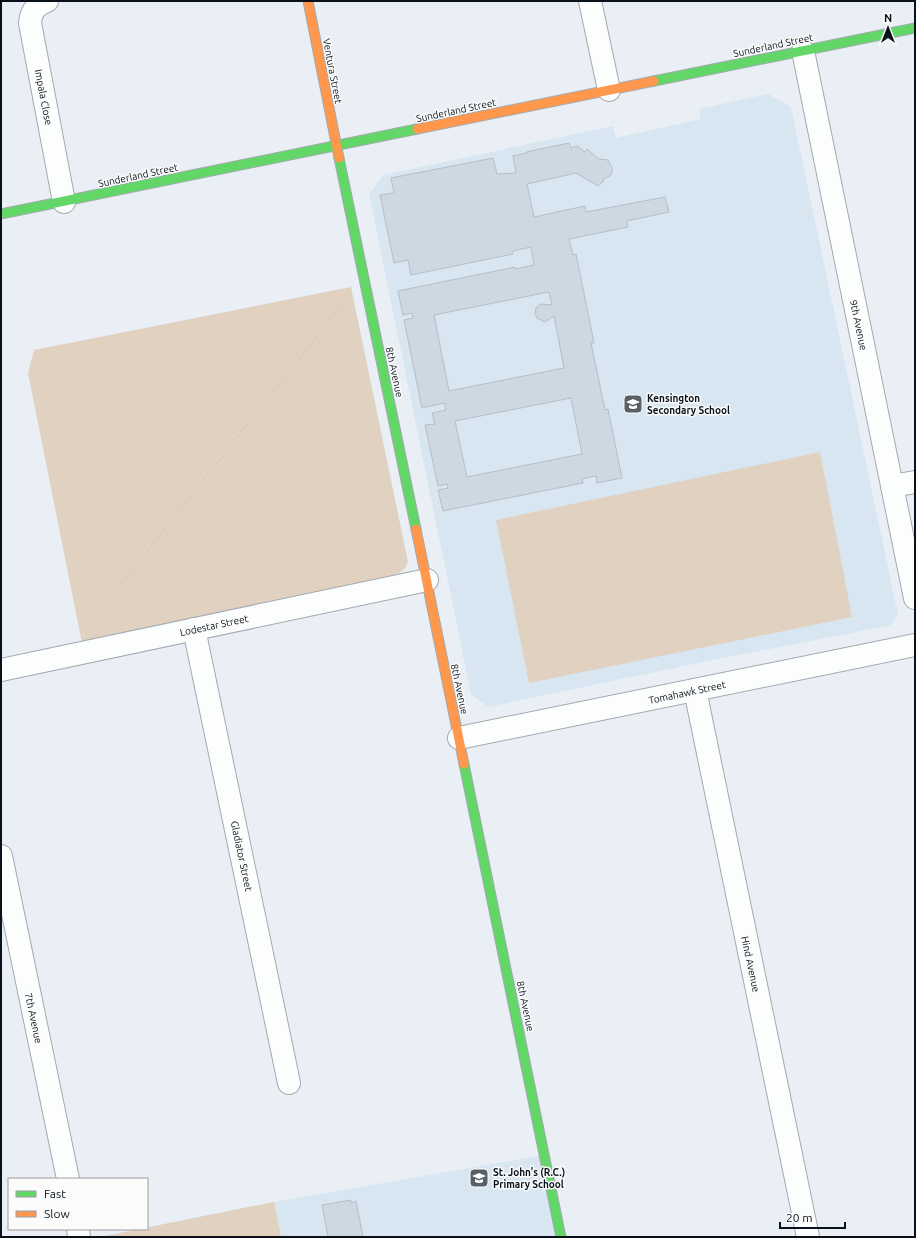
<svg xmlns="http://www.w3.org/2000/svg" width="916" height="1238" viewBox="0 0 916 1238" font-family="Ubuntu,sans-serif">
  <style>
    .built { fill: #d8e6f2 }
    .green { fill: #e0d1c1 }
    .building { fill: #ced8e2; stroke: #b6bec4; fill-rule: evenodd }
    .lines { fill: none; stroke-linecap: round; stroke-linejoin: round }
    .street-casing { stroke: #a3aab1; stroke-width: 24 }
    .fast-casing { stroke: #a3aab1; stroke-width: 11 }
    .slow-casing { stroke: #a3aab1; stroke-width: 11 }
    .path { stroke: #cccecf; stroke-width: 2.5; stroke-dasharray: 2 3; stroke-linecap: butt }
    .street { stroke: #fcfdfd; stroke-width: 22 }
    .fast { stroke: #63d668; stroke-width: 9 }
    .slow { stroke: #ff974d; stroke-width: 9 }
    .labels { text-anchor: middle; stroke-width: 3; stroke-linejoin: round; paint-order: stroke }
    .street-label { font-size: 10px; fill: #09121b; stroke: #fbfbfb }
    .poi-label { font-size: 10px; font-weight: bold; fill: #09121b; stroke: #fbfbfb; text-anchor: start }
  </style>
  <rect width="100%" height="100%" fill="#e9eff4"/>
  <g class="built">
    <path d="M768,94L791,107L898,615L891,625L708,661L488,707L471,694L369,194L383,175L613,126L616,138L701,119L699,109Z"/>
    <path d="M545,1155L561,1237H100L274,1202Z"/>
  </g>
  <g class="green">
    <path d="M351,287L408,562L405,568L395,577L82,643L28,373L34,350Z"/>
    <path d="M820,452L852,617L529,683L496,520Z"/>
    <path d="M274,1202L281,1237H100Z"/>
  </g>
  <g class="building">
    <path d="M569,143L571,148L577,146L585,152L587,149L599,159L608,160L612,168V172L610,176L603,179V182L598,186L576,173L527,184L534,217L585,206L586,212L665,197L669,212L627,221L628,227L569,239L573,255L576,254L594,343H591L605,410L608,409L622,478L597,483L596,476L582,479L583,483L443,511L438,490L448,488L447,484L438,486L425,425L435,424L432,413L446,410L444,403L422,408L404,320L413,318L412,313L403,315L398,291L515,267V269L534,265L531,247L513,251V254L411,275L408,260L394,263L380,195L394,193L391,178L493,158L497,174L516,173L513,156L527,153L526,152ZM549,292L552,305L540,304L536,308L535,313L537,318L545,322L554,316L564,368L449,391L434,315ZM571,398L582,454L467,477L455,421Z"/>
    <path d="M351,1200V1203L356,1201L363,1237H328L322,1205Z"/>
  </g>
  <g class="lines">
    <g class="street-casing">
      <g id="street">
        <path d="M47,1C36,5 31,11 30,23L64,202"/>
        <path d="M590,1L609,90"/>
        <path d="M803,51L915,598"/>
        <path d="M892,486L915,482"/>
        <path d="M194,629L289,1083"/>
        <path d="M1,670L427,580"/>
        <path d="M695,690L808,1237"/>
        <path d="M459,738L915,645"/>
        <path d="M1,856L68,1179"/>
        <path d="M78,1229L79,1237"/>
      </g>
    </g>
    <g class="fast-casing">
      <g id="fast">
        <path d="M654,81L915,28"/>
        <path d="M339,158L416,529"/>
        <path d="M1,214L417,129"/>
        <path d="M464,764L561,1237"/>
      </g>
    </g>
    <g class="slow-casing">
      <g id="slow">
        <path d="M308,1L339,158"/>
        <path d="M417,129L654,81"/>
        <path d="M416,529L464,764"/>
      </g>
    </g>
    <path class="path" d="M86,629L347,298"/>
    <use href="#street" class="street"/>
    <use href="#fast" class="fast"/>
    <use href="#slow" class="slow"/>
  </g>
  <defs>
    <g id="school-square" transform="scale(1)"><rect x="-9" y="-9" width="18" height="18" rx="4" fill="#575f67" stroke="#fbfbfb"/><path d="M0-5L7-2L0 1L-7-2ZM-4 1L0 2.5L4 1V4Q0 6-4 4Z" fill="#fff"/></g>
  </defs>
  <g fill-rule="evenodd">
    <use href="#school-square" x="633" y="404"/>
    <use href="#school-square" x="479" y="1178"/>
  </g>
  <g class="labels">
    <g class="street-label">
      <text transform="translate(773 45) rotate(-12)" y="4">Sunderland Street</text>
      <text transform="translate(333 71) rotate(79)" y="4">Ventura Street</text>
      <text transform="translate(44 97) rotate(79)" y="4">Impala Close</text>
      <text transform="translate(456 110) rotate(-12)" y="4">Sunderland Street</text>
      <text transform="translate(138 175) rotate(-12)" y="4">Sunderland Street</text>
      <text transform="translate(859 325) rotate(78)" y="4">9th Avenue</text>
      <text transform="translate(395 372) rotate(78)" y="4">8th Avenue</text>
      <text transform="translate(214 625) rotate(-12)" y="4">Lodestar Street</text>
      <text transform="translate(460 689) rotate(78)" y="4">8th Avenue</text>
      <text transform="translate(687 692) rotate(-12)" y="4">Tomahawk Street</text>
      <text transform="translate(242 856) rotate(78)" y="4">Gladiator Street</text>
      <text transform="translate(751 964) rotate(78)" y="4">Hind Avenue</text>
      <text transform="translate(526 1006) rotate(78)" y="4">8th Avenue</text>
      <text transform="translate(34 1018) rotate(78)" y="4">7th Avenue</text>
    </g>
    <g class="poi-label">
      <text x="647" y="402">Kensington<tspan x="647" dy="12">Secondary School</tspan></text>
      <text x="493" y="1176">St. John's (R.C.)<tspan x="493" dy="12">Primary School</tspan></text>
    </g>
  </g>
  <rect width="916" height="1238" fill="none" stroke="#09121b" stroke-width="4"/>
  <rect x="8" y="1178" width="140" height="52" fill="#fbfbfb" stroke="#9a9ea1"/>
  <rect x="16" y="1191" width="20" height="6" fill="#63d668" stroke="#9a9ea1"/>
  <text x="44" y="1198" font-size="12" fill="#09121b">Fast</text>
  <rect x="16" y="1211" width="20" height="6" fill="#ff974d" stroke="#9a9ea1"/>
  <text x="44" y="1218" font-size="12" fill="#09121b">Slow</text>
  <g transform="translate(888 28)" stroke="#fbfbfb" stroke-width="3" paint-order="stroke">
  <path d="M0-3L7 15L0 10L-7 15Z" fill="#09121b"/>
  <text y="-6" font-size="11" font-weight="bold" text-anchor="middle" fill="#09121b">N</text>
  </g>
  <path d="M780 1222v6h65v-6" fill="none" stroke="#09121b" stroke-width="2"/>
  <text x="786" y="1222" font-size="12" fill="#09121b" stroke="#fbfbfb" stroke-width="3" paint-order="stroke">20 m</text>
</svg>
